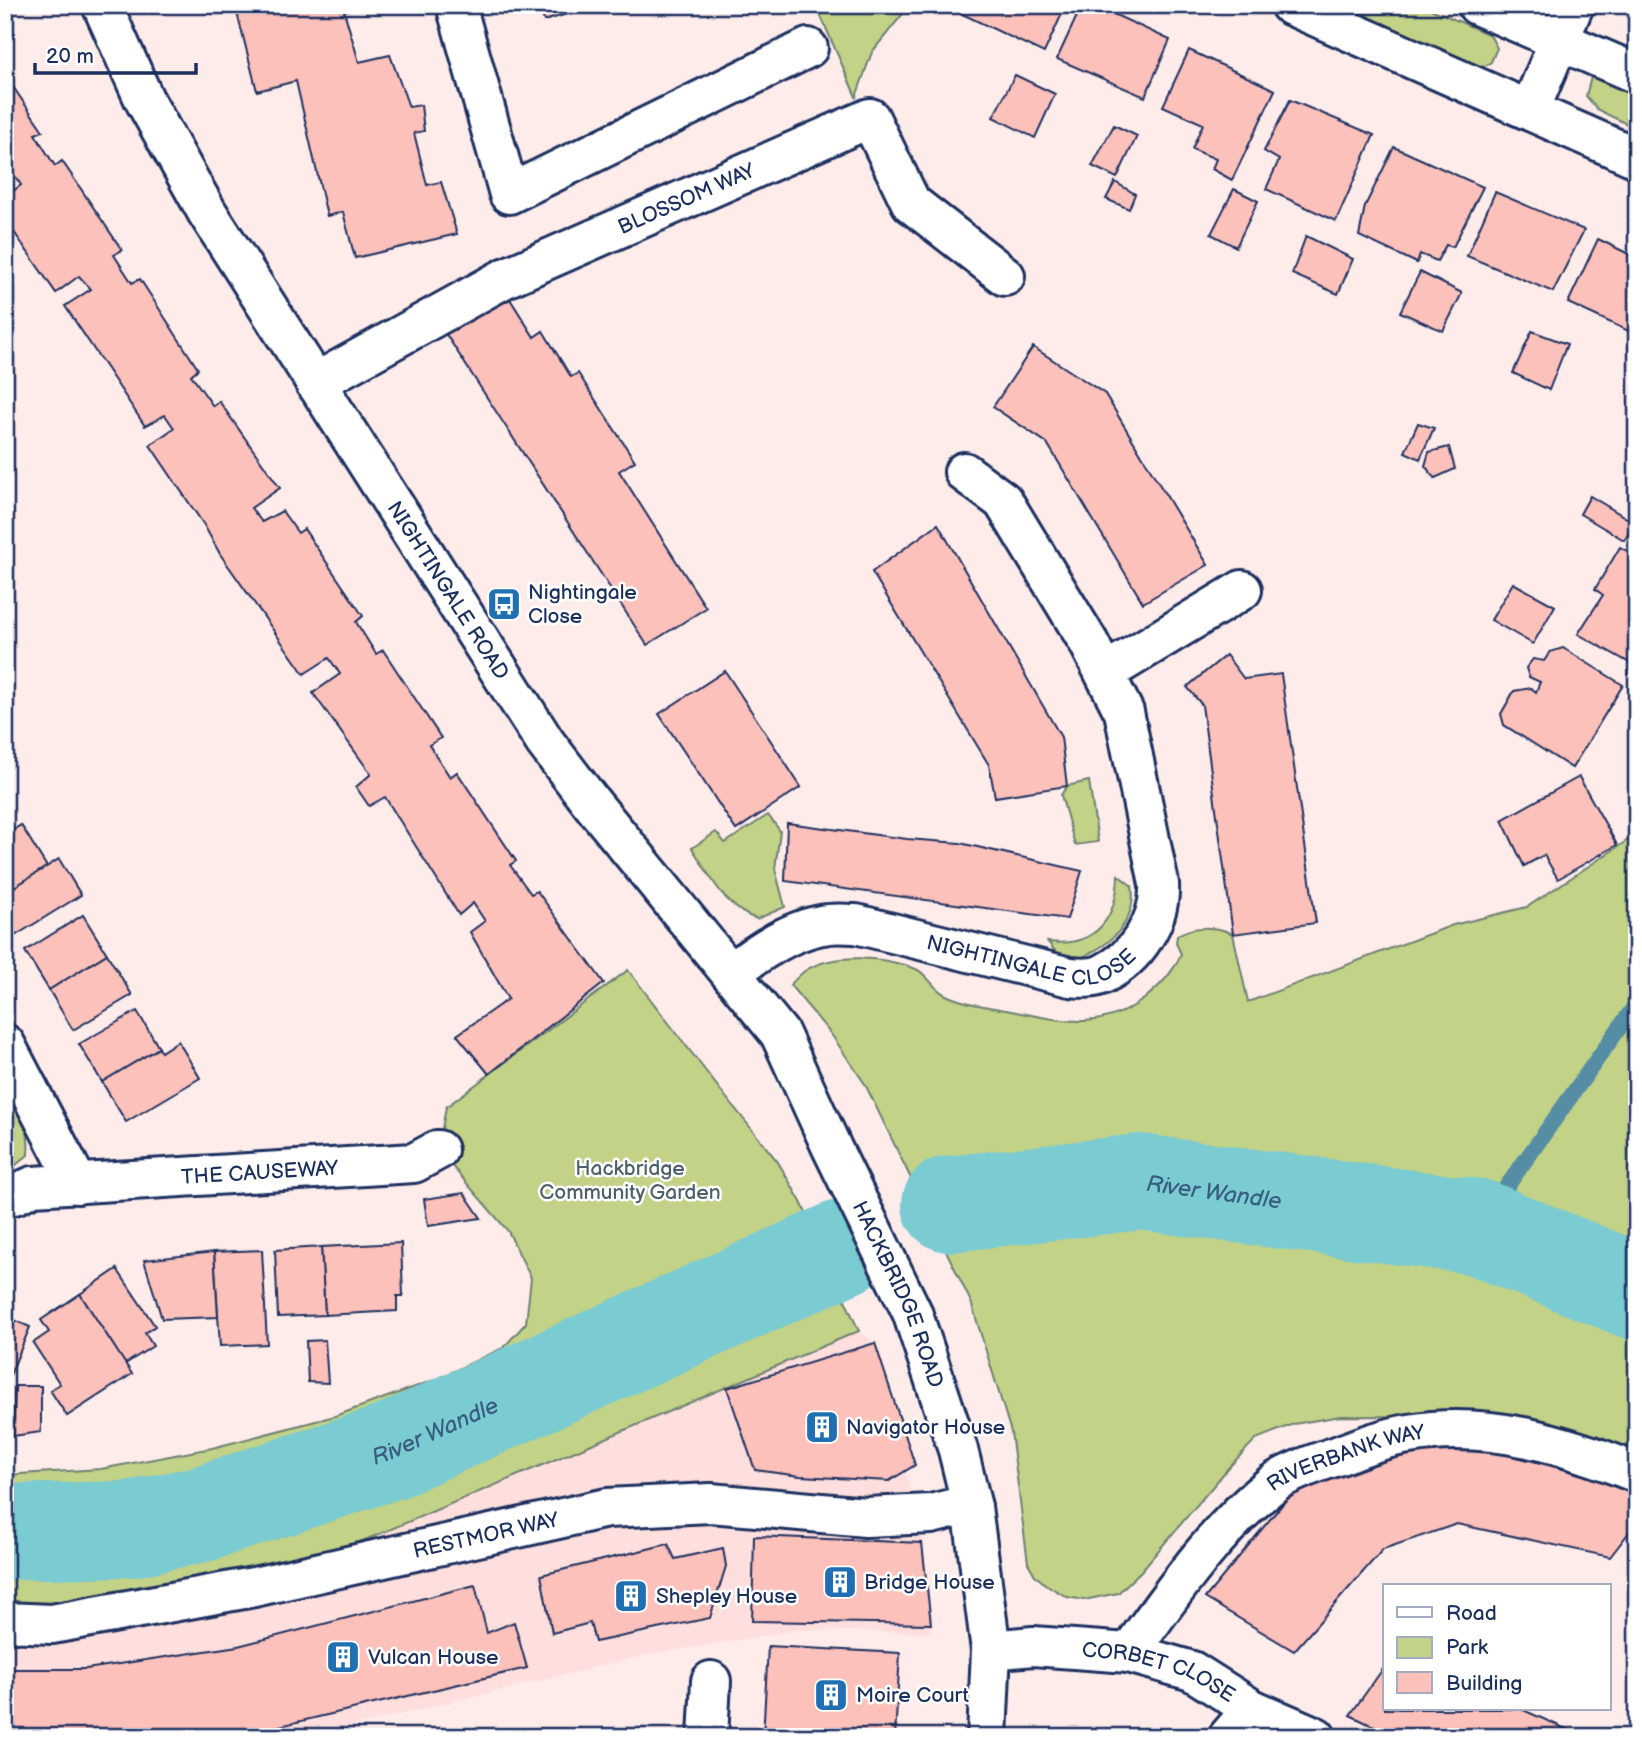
<svg xmlns="http://www.w3.org/2000/svg" width="1642" height="1742" viewBox="0 0 1642 1742" font-family="'Balsamiq Sans',sans-serif">
  <style>
    .built { fill: #fedfdd }
    .green { fill: #c2d287; stroke: #6e8072; stroke-width: 2 }
    .lines { fill: none; stroke-linecap: round; stroke-linejoin: round }
    .stream { stroke: #548da4; stroke-width: 16 }
    .river { stroke: #7acbd2; stroke-width: 96 }
    .building { fill: #fdc1bb; stroke: #1b2f5e; stroke-width: 2 }
    .street-casing { stroke: #1b2f5e; stroke-width: 44 }
    .secondary-casing { stroke: #1b2f5e; stroke-width: 44 }
    .street { stroke: #fff; stroke-width: 38 }
    .secondary { stroke: #fff; stroke-width: 38 }
    .labels { text-anchor: middle; stroke-width: 5; stroke-linejoin: round; paint-order: stroke }
    .street-label { font-size: 21px; fill: #1b2f5e; stroke: #fff }
    .poi-label { font-size: 21px; fill: #1b2f5e; stroke: #fff; text-anchor: start }
    .park-label { font-size: 21px; fill: #4d606a; stroke: #fff }
    .water-label { font-size: 23px; font-style: italic; fill: #385e81; stroke: #fff }
  </style>
  <rect width="100%" height="100%" fill="#feeceb"/>
  <filter id="ink" filterUnits="userSpaceOnUse"><feTurbulence type="fractalNoise" baseFrequency=".0143" numOctaves="2"/><feDisplacementMap in="SourceGraphic" scale="14" xChannelSelector="R" yChannelSelector="G"/><feConvolveMatrix kernelMatrix="1 2 1 2 8 2 1 2 1" color-interpolation-filters="sRGB"/></filter>
  <g filter="url(#ink)">
    <path class="built" d="M859,1331L875,1343L922,1543L932,1633L801,1630L646,1655L308,1737H5V1622L254,1587Z"/>
    <g class="green">
      <path d="M816,5H910L872,52L856,97Z"/>
      <path d="M1335,5H1422L1490,35L1497,48L1491,62L1479,69Z"/>
      <path d="M1610,76L1637,88V129L1598,110L1586,96L1591,77Z"/>
      <path d="M1089,781L1098,842L1075,845L1061,795L1067,786Z"/>
      <path d="M768,815L780,831L775,869L785,907L757,919C725,909 710,875 692,848L716,832L725,843Z"/>
      <path d="M1637,834V1455L1529,1417L1341,1416L1294,1424L1256,1439L1230,1466L1141,1571L1118,1593L1084,1600L1067,1597L1045,1584L1035,1575L1028,1563L1011,1432L971,1302L865,1084L831,1034L790,985C795,980 800,974 806,970C835,952 886,957 916,969C927,974 933,988 944,994C964,1004 990,1007 1011,1011C1061,1021 1100,1032 1144,999C1160,986 1173,973 1181,954L1176,943L1177,936C1191,925 1217,926 1233,934L1248,1002L1453,925L1527,907Z"/>
      <path d="M1118,875L1132,886C1137,916 1116,941 1090,953C1085,956 1075,961 1069,960C1060,960 1053,948 1048,942C1095,948 1117,919 1118,875Z"/>
      <path d="M628,970L721,1091L778,1162L801,1202L859,1331L254,1587L5,1622V1475L101,1469L212,1448L335,1416L437,1379L503,1348L526,1323L531,1278L508,1231L438,1150L446,1107Z"/>
      <path d="M5,1084C19,1108 31,1126 28,1155L5,1174Z"/>
    </g>
    <g class="lines">
      <path class="stream" d="M1478,1227L1637,1003"/>
      <g class="river">
        <path id="s1" d="M950,1204L1140,1182L1478,1227L1637,1292"/>
        <path id="s2" d="M5,1532L130,1529L202,1514L389,1452L842,1248"/>
      </g>
    </g>
    <g class="building">
      <path d="M235,5H354V8L344,11L359,62L390,55L409,107L421,105L424,131L414,133L427,185L441,182L457,234L355,258L343,212L327,216L296,81L257,91Z"/>
      <path d="M539,5H597L544,21Z"/>
      <path d="M959,5H1066L1044,53L956,11Z"/>
      <path d="M1082,5H1094L1170,40L1145,97L1057,59Z"/>
      <path d="M1189,50L1275,90L1232,180L1212,169L1216,159L1192,149L1203,124L1163,106Z"/>
      <path d="M5,75L43,131L35,134L55,166L62,161L122,250L114,255L132,283L140,279L198,369L191,375L213,406L219,401L280,488L251,508L262,522L282,511L298,533L304,529L363,616L356,622L376,654L383,650L441,738L429,745L450,777L457,772L516,861L510,865L531,894L537,891L604,983L489,1074L457,1035L508,999L470,932L485,921L473,903L459,915L385,797L369,806L356,787L371,774L313,693L340,674L329,658L304,674L220,554L204,525L150,445L174,428L165,415L145,426L65,306L91,289L79,276L56,293L5,219V197L21,185L10,169L5,172Z"/>
      <path d="M1015,75L1055,94L1035,138L993,117Z"/>
      <path d="M1290,100L1374,135L1336,221L1266,189L1279,160L1264,151Z"/>
      <path d="M1114,125L1137,136L1117,178L1092,166Z"/>
      <path d="M1394,147L1483,187L1453,247L1446,245L1437,261L1420,254L1417,263L1359,236L1365,206Z"/>
      <path d="M1115,182L1135,194L1129,209L1106,199Z"/>
      <path d="M1234,189L1258,201L1236,247L1211,234Z"/>
      <path d="M1495,192L1584,230L1553,292L1467,256Z"/>
      <path d="M1306,236L1353,259L1338,294L1292,274Z"/>
      <path d="M1598,239L1637,258V335L1568,303Z"/>
      <path d="M1420,272L1462,293L1443,331L1400,312Z"/>
      <path d="M505,291L534,337L543,331L571,377L578,373L635,461L619,471L706,608L647,645L442,328Z"/>
      <path d="M1532,331L1567,344L1549,390L1513,373Z"/>
      <path d="M1033,347L1105,394L1208,565L1143,603L1047,443L993,407Z"/>
      <path d="M1418,423L1434,428L1420,459L1405,452Z"/>
      <path d="M1449,447L1455,469L1435,478L1425,466L1429,452Z"/>
      <path d="M1590,496L1635,523L1624,540L1580,514Z"/>
      <path d="M938,524L1061,737L1067,786L995,797L989,765L872,572Z"/>
      <path d="M1620,547L1637,557V667L1578,634L1603,595L1595,589Z"/>
      <path d="M1513,583L1555,606L1533,644L1491,620Z"/>
      <path d="M1563,648L1623,685L1572,768L1504,725L1501,714L1514,691L1531,688L1536,692L1540,682L1529,677L1526,668L1533,659L1544,661L1550,652Z"/>
      <path d="M1226,655L1244,679L1281,674L1316,923L1233,934L1202,705L1187,687Z"/>
      <path d="M725,671L801,787L736,830L659,714Z"/>
      <path d="M1579,777L1617,845L1558,879L1544,855L1524,866L1502,820Z"/>
      <path d="M787,823L907,839L960,843L1082,871L1067,919L785,881Z"/>
      <path d="M21,825L47,867L5,893V835Z"/>
      <path d="M59,859L81,895L5,942V893Z"/>
      <path d="M83,915L107,954L49,990L25,951Z"/>
      <path d="M107,954L132,995L73,1030L49,990Z"/>
      <path d="M137,1011L159,1048L102,1082L79,1044Z"/>
      <path d="M178,1041L200,1078L126,1122L102,1082L159,1048L161,1052Z"/>
      <path d="M464,1193L481,1218L428,1226L424,1199Z"/>
      <path d="M401,1243L403,1296H397V1311L325,1315L321,1247Z"/>
      <path d="M321,1247L325,1315L278,1317L275,1250Z"/>
      <path d="M262,1250L267,1344L220,1346L214,1252Z"/>
      <path d="M214,1252L218,1317L162,1319L144,1260Z"/>
      <path d="M117,1269L155,1326L145,1333L153,1346L125,1364L80,1294Z"/>
      <path d="M80,1294L132,1374L67,1416L50,1390L60,1384L33,1343L49,1332L41,1320Z"/>
      <path d="M5,1316L30,1327L5,1387Z"/>
      <path d="M325,1340L328,1383L308,1382L306,1341Z"/>
      <path d="M875,1343L915,1465L889,1481L800,1476L755,1470L727,1388Z"/>
      <path d="M15,1386H41V1432L13,1436Z"/>
      <path d="M1431,1445L1484,1448L1637,1489V1522L1610,1557L1457,1524L1383,1549L1294,1651L1205,1598L1295,1489L1345,1468Z"/>
      <path d="M754,1536L922,1543L931,1624L752,1621Z"/>
      <path d="M668,1544L675,1559L723,1548L726,1566L710,1618L595,1642L590,1623L552,1633L541,1575Z"/>
      <path d="M475,1585L487,1633L514,1622L527,1668L233,1737H5V1669H86L238,1646Z"/>
      <path d="M768,1646L900,1653L895,1737H763Z"/>
      <path d="M1385,1666V1709H1521L1584,1737H1396L1350,1715Z"/>
    </g>
    <g class="lines">
      <g class="street-casing">
        <g id="street">
          <path d="M456,5L509,194L808,48"/>
          <path d="M1290,5L1637,158"/>
          <path d="M1477,5L1637,74"/>
          <path d="M1530,110L1574,5"/>
          <path id="s3" d="M315,383L505,278L870,118L911,203L1005,276"/>
          <path d="M1105,673L1242,590"/>
          <path id="s4" d="M731,973C758,952 794,927 829,924C838,923 847,924 856,924L1070,977C1081,978 1093,979 1103,974C1136,958 1161,921 1159,884L1124,712L1089,643L1003,501L964,472"/>
          <path d="M5,1044L78,1184"/>
          <path id="s5" d="M5,1195H14L33,1186L414,1163L438,1150"/>
          <path id="s6" d="M5,1622L52,1624L254,1587L607,1508L711,1503L866,1517L931,1514L955,1508L972,1507"/>
          <path id="s7" d="M991,1650L1033,1646L1129,1653L1192,1671L1252,1709L1316,1737"/>
          <path id="s8" d="M1129,1653C1172,1593 1215,1530 1274,1483C1289,1472 1319,1462 1337,1456C1361,1447 1384,1438 1409,1434C1487,1420 1565,1444 1637,1473"/>
          <path d="M708,1737L711,1681"/>
          <path d="M1228,1737L1252,1709"/>
        </g>
      </g>
      <g class="secondary-casing">
        <g id="secondary">
          <path id="s9" d="M102,5L144,99L207,212L545,742L590,801L780,1034L832,1148L912,1312L958,1450L972,1507L991,1650L987,1737"/>
        </g>
      </g>
      <use href="#street" class="street"/>
      <use href="#secondary" class="secondary"/>
    </g>
  </g>
  <defs>
    <g id="bus-square" transform="scale(1.75)"><rect x="-9" y="-9" width="18" height="18" rx="4" fill="#1f6fb2" stroke="#fff"/><path d="M-5-6H5V4H4V6H2V4H-2V6H-4V4H-5ZM-3.5-4V0h7V-4ZM-3.5 1.2v1.5H-2V1.2ZM2 1.2v1.5H3.5V1.2Z" fill="#fff"/></g>
    <g id="building-square" transform="scale(1.75)"><rect x="-9" y="-9" width="18" height="18" rx="4" fill="#1f6fb2" stroke="#fff"/><path d="M-4-6H4V6H1V3H-1V6H-4ZM-2.5-4.3h1.7v1.8h-1.7ZM.8-4.3h1.7v1.8H.8ZM-2.5-1h1.7V.8h-1.7ZM.8-1h1.7V.8H.8Z" fill="#fff"/></g>
  </defs>
  <g fill-rule="evenodd">
    <use href="#bus-square" x="504" y="604"/>
    <use href="#building-square" x="822" y="1427"/>
    <use href="#building-square" x="840" y="1582"/>
    <use href="#building-square" x="631" y="1596"/>
    <use href="#building-square" x="343" y="1657"/>
    <use href="#building-square" x="831" y="1695"/>
  </g>
  <g class="labels">
    <g class="street-label">
      <text dy="7" stroke="none"><textPath href="#s3" startOffset="415">BLOSSOM WAY</textPath></text>
      <text dy="7" stroke="none"><textPath href="#s9" startOffset="681">NIGHTINGALE ROAD</textPath></text>
      <text dy="7" stroke="none"><textPath href="#s4" startOffset="320">NIGHTINGALE CLOSE</textPath></text>
      <text dy="7" stroke="none"><textPath href="#s5" startOffset="257">THE CAUSEWAY</textPath></text>
      <text dy="7" stroke="none"><textPath href="#s9" startOffset="1522">HACKBRIDGE ROAD</textPath></text>
      <text dy="7" stroke="none"><textPath href="#s8" startOffset="301">RIVERBANK WAY</textPath></text>
      <text dy="7" stroke="none"><textPath href="#s6" startOffset="490">RESTMOR WAY</textPath></text>
      <text dy="7" stroke="none"><textPath href="#s7" startOffset="172">CORBET CLOSE</textPath></text>
    </g>
    <g class="poi-label">
      <text x="528" y="599">Nightingale<tspan x="528" dy="24">Close</tspan></text>
      <text x="846" y="1434">Navigator House</text>
      <text x="864" y="1589">Bridge House</text>
      <text x="656" y="1603">Shepley House</text>
      <text x="368" y="1664">Vulcan House</text>
      <text x="856" y="1702">Moire Court</text>
    </g>
    <g class="park-label">
      <text x="630" y="1175">Hackbridge<tspan x="630" dy="24">Community Garden</tspan></text>
    </g>
    <g class="water-label">
      <text dy="8" stroke="none"><textPath href="#s1" startOffset="266">River Wandle</textPath></text>
      <text dy="8" stroke="none"><textPath href="#s2" startOffset="446">River Wandle</textPath></text>
    </g>
  </g>
  <rect width="1642" height="1742" fill="none" stroke="#fff" stroke-width="28"/>
  <rect x="14" y="14" width="1614" height="1714" fill="none" stroke="#1b2f5e" stroke-width="2.5" filter="url(#ink)"/>
  <rect x="1383" y="1584" width="228" height="126" fill="#ffffff" stroke="#a4acbf" stroke-width="2"/>
  <rect x="1397" y="1607" width="35" height="10" fill="#ffffff" stroke="#a4acbf" stroke-width="2"/>
  <text x="1446" y="1620" font-size="21" fill="#1b2f5e">Road</text>
  <rect x="1397" y="1637" width="35" height="21" fill="#c2d287" stroke="#a4acbf" stroke-width="2"/>
  <text x="1446" y="1654" font-size="21" fill="#1b2f5e">Park</text>
  <rect x="1397" y="1672" width="35" height="21" fill="#fdc1bb" stroke="#a4acbf" stroke-width="2"/>
  <text x="1446" y="1690" font-size="21" fill="#1b2f5e">Building</text>
  <path d="M35 63v10h161v-10" fill="none" stroke="#1b2f5e" stroke-width="3.5"/>
  <text x="46" y="63" font-size="21" fill="#1b2f5e" stroke="#ffffff" stroke-width="5" paint-order="stroke">20 m</text>
</svg>
